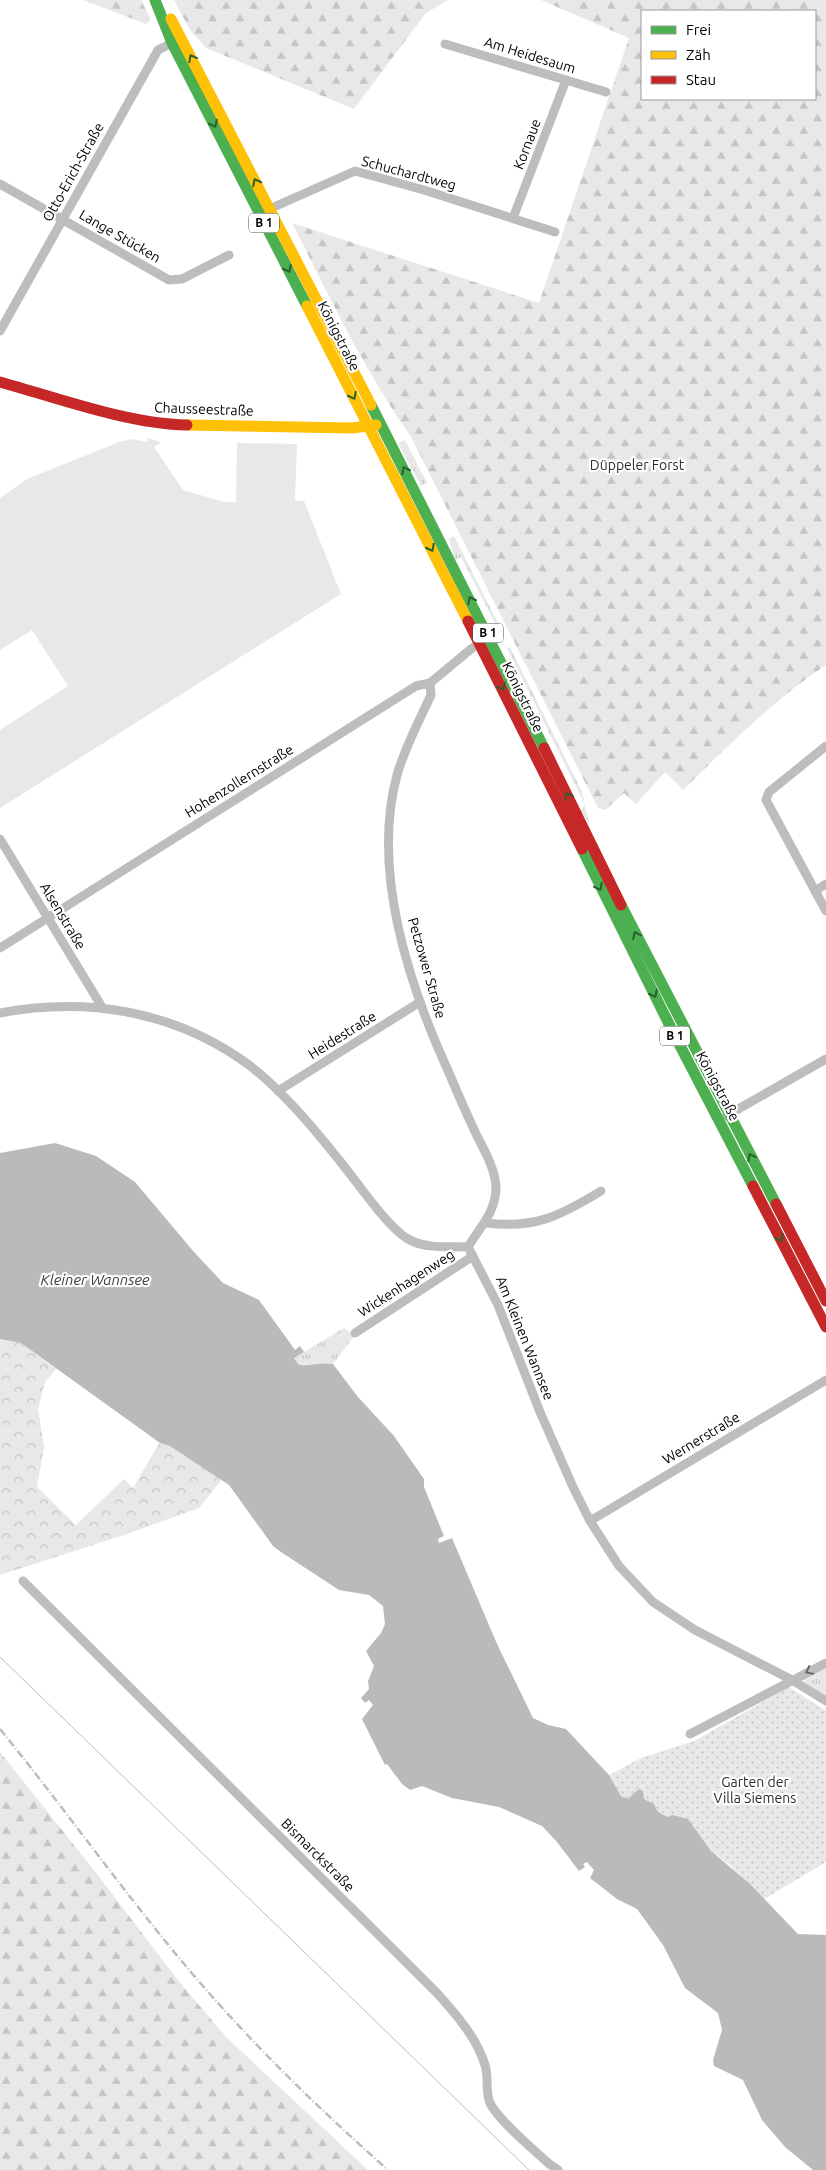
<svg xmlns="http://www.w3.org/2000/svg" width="826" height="2170" viewBox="0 0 826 2170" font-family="Ubuntu,sans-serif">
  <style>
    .grass { fill: url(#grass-tufts) }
    .forest { fill: url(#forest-firs); fill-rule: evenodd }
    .park { fill: url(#park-crowns) }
    .garden { fill: url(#garden-dots) }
    .pitch { fill: #e8e8e8 }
    .water { fill: #bababa }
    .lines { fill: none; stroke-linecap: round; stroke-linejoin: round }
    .street { stroke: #bdbdbd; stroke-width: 9 }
    .fast { stroke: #4caf50; stroke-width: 11 }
    .slow { stroke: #ffc107; stroke-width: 11 }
    .jam { stroke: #c62828; stroke-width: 11 }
    .tram { stroke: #bdbdbd; stroke-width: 1 }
    .rail { stroke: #bdbdbd; stroke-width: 2.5; stroke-dasharray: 8 2.5 1 2.5; stroke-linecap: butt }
    .oneway { stroke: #2a602c }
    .oneway2 { stroke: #686868 }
    .labels { text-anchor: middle; stroke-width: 4.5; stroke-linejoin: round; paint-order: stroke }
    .shield { fill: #fff; stroke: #4c4c4c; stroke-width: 1 }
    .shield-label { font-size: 12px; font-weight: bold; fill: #000 }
    .street-label { font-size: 14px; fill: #000; stroke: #fff }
    .park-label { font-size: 14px; fill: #2d2d2d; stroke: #fff }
    .water-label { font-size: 15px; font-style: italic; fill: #3e3e3e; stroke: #fff }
  </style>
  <defs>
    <pattern id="grass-tufts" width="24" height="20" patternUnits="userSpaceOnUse" patternTransform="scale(1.25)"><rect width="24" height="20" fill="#e8e8e8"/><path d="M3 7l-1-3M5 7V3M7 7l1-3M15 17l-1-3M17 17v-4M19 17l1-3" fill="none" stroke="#c5c5c5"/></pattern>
    <pattern id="forest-firs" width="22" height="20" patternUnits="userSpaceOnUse" patternTransform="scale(1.25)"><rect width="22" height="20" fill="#e8e8e8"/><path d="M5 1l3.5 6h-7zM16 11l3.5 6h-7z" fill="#c5c5c5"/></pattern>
    <pattern id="park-crowns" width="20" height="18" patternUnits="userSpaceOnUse" patternTransform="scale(1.25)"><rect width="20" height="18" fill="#e8e8e8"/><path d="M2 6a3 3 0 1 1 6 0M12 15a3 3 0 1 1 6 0" fill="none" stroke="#c5c5c5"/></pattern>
    <pattern id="garden-dots" width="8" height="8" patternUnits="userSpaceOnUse" patternTransform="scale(1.25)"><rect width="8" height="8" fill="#e8e8e8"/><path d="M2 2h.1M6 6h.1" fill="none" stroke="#c5c5c5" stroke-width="1.8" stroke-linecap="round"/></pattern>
  </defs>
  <rect width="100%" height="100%" fill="#fff"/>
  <g class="grass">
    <path d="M405,440L427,483L421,486L398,443Z"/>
    <path d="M454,536L501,629L494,633L492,631L496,625L461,557L455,560L449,539Z"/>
    <path d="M510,647L582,792L589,823L580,810L585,805L507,648Z"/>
    <path d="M344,1328L355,1335L333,1364L299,1365L294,1358Z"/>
    <path d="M826,1667V1696L805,1683L804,1679Z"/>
  </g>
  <g class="forest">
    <path d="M83,0H141L151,20L146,24Z"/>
    <path d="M174,0H448L426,13L354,109L206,48L190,30Z"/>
    <path d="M541,0H826V665C773,700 728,746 683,790L665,772L636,804L624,793L605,810L598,808L411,437C364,370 329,296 292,223L539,303L629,38ZM642,11H815V99H642Z"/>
    <path d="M0,1752L97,1874L177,1979L226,2037L368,2170H0Z"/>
  </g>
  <path class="park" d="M0,1339L21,1343L56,1369L45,1382L38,1409L44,1447L37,1487L76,1525L124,1479L133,1488L177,1413L235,1463L199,1508L127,1534L0,1575Z"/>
  <path class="garden" d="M789,1687L826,1711V1862L764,1899L731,1866L711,1851L701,1840L669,1817L656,1811L654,1804L644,1799L643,1791L628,1799L621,1796L609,1775L641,1758L694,1741Z"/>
  <path class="pitch" d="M147,438L161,442L154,447L183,490L224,502H236L237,443L297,444L295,501H304L341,594L0,808V730L68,686L32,630L0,650V498L27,479L119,442L132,439L147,442Z"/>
  <path class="water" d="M55,1143L96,1156L135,1182L194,1252L223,1283L259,1300L295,1350L300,1346L304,1352L294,1358L299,1365C311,1366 321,1362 333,1364L358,1397L394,1436L424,1479V1487L444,1536L438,1539L439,1543L452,1538L497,1644L533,1718L548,1725L566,1729L609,1775L621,1796L628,1799L639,1789L643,1791L644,1799L654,1804C657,1813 661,1814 669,1817L672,1815L688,1819L711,1851L749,1883L798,1934L826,1935V2170H813L785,2147L762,2120L743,2080L714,2066L713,2060L722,2030L718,2013L685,1988L663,1945L637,1909L617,1899L590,1878L594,1870L587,1862L583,1864L585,1867L579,1871L557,1842L542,1826L499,1807L452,1798L422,1786L410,1790L402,1784L387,1764L385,1765L362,1719L373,1705L369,1700L365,1703L361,1698L369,1689L368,1681L374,1666L366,1651L381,1633L385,1624L383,1606L369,1595L339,1590L281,1552L273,1546L229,1485L170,1446L160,1443L21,1343L0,1339V1153Z"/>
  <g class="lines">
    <g class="street">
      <path d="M445,44L606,92"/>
      <path d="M0,184L169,280L182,279L229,255"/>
      <path d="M267,210L355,171L424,190L555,232"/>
      <path d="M513,218L566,80"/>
      <path d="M0,331L158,50L176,41"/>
      <path d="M430,683L431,695C419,721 405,747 397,775C371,871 410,988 450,1075C458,1095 467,1114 476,1134C484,1150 495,1168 496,1187C496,1212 480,1227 468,1247"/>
      <path d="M826,746L769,792L766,800L826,911"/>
      <path d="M0,839L102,1007"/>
      <path d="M815,891L826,884"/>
      <path d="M0,948L416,686L430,683L471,649L484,641"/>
      <path d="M0,1013C85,997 170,1010 242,1060C277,1084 313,1127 339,1160C357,1181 389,1231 412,1241C430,1249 450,1246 468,1247L498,1305L540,1412L573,1487L590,1521L619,1566L653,1602L695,1630L792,1680L826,1701"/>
      <path d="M278,1091L420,1002"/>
      <path d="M726,1116L826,1059"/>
      <path d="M486,1223C535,1229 560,1216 601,1191"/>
      <path d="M355,1333L473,1256"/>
      <path d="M590,1521L826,1380"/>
      <path d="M23,1581L436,1992C455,2013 477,2038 485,2065C489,2077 485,2091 490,2103C498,2120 533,2149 548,2163L558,2170"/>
      <path d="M690,1734L826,1663"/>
    </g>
    <g class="fast">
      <path d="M155,0L172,43L307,306"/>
      <path d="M371,405L544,748"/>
      <path d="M582,849L675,1036L753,1186"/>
      <path d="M621,905L776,1204"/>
    </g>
    <g class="slow">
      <path d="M171,19L371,405"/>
      <path d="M307,306L468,621"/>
      <path d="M187,425L352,428L376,425"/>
    </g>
    <g class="jam">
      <path d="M0,382C58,398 128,424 187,425"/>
      <path d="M468,621L582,849"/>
      <path d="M544,748L621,905"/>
      <path d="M753,1186L826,1327"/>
      <path d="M776,1204L826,1301"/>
    </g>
    <path class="tram" d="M0,1657L529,2170"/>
    <path class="rail" d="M0,1729C65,1809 124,1893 190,1971C251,2043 318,2108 388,2170"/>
  </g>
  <defs><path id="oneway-chevron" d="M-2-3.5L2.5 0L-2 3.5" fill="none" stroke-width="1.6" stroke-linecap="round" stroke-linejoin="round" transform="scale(1.25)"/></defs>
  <g class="oneway">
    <use href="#oneway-chevron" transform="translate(192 58) rotate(-118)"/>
    <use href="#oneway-chevron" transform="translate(214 124) rotate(63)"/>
    <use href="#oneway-chevron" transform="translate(256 182) rotate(-117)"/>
    <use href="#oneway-chevron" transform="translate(288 269) rotate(63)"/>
    <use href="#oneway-chevron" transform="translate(353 396) rotate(63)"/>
    <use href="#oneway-chevron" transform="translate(405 470) rotate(-117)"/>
    <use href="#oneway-chevron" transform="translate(431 548) rotate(63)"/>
    <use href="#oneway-chevron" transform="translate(471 600) rotate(-117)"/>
    <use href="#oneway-chevron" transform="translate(502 687) rotate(64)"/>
    <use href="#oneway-chevron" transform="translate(568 796) rotate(-116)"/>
    <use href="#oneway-chevron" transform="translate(599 887) rotate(63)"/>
    <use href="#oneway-chevron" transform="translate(636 935) rotate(-116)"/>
    <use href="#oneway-chevron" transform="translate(654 994) rotate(63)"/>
    <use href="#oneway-chevron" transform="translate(751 1157) rotate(-118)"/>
    <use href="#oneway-chevron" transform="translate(780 1238) rotate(63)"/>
  </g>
  <use class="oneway2" href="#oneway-chevron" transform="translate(809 1671) rotate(154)"/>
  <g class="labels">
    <g class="shield">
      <rect x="249" y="213.5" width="30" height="19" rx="4"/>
      <rect x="473" y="623.5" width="30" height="19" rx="4"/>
      <rect x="660" y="1026.5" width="30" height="19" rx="4"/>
    </g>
    <g class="shield-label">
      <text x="264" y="227">B 1</text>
      <text x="488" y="637">B 1</text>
      <text x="675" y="1040">B 1</text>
    </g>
    <g class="street-label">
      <text transform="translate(530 55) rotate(17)" y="5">Am Heidesaum</text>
      <text transform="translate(527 144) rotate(-69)" y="5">Kornaue</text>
      <text transform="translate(73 172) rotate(-61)" y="5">Otto-Erich-Straße</text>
      <text transform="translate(409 173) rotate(15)" y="5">Schuchardtweg</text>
      <text transform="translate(120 236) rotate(30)" y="5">Lange Stücken</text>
      <text transform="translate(339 336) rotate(63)" y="5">Königstraße</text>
      <text transform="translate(204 409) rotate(2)" y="5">Chausseestraße</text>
      <text transform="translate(523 697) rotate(64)" y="5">Königstraße</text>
      <text transform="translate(239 781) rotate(-32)" y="5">Hohenzollernstraße</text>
      <text transform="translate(63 916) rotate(59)" y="5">Alsenstraße</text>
      <text transform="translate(427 968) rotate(74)" y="5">Petzower Straße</text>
      <text transform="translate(342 1035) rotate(-32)" y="5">Heidestraße</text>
      <text transform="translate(718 1086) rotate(62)" y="5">Königstraße</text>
      <text transform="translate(406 1283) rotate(-33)" y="5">Wickenhagenweg</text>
      <text transform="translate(525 1338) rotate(68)" y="5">Am Kleinen Wannsee</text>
      <text transform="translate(701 1438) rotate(-31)" y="5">Wernerstraße</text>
      <text transform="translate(318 1855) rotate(45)" y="5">Bismarckstraße</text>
    </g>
    <g class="park-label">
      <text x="637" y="470">Düppeler Forst</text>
      <text x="755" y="1787">Garten der<tspan x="755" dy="16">Villa Siemens</tspan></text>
    </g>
    <g class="water-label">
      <text x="95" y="1285">Kleiner Wannsee</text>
    </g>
  </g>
  <rect x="641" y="10" width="175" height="90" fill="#ffffff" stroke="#999999"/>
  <rect x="651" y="26" width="25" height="8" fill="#4caf50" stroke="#999999"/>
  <text x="686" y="35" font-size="15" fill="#000000">Frei</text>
  <rect x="651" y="51" width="25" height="8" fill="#ffc107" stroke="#999999"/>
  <text x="686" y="60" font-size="15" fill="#000000">Zäh</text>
  <rect x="651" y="76" width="25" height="8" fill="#c62828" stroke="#999999"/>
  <text x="686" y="85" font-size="15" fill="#000000">Stau</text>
</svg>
